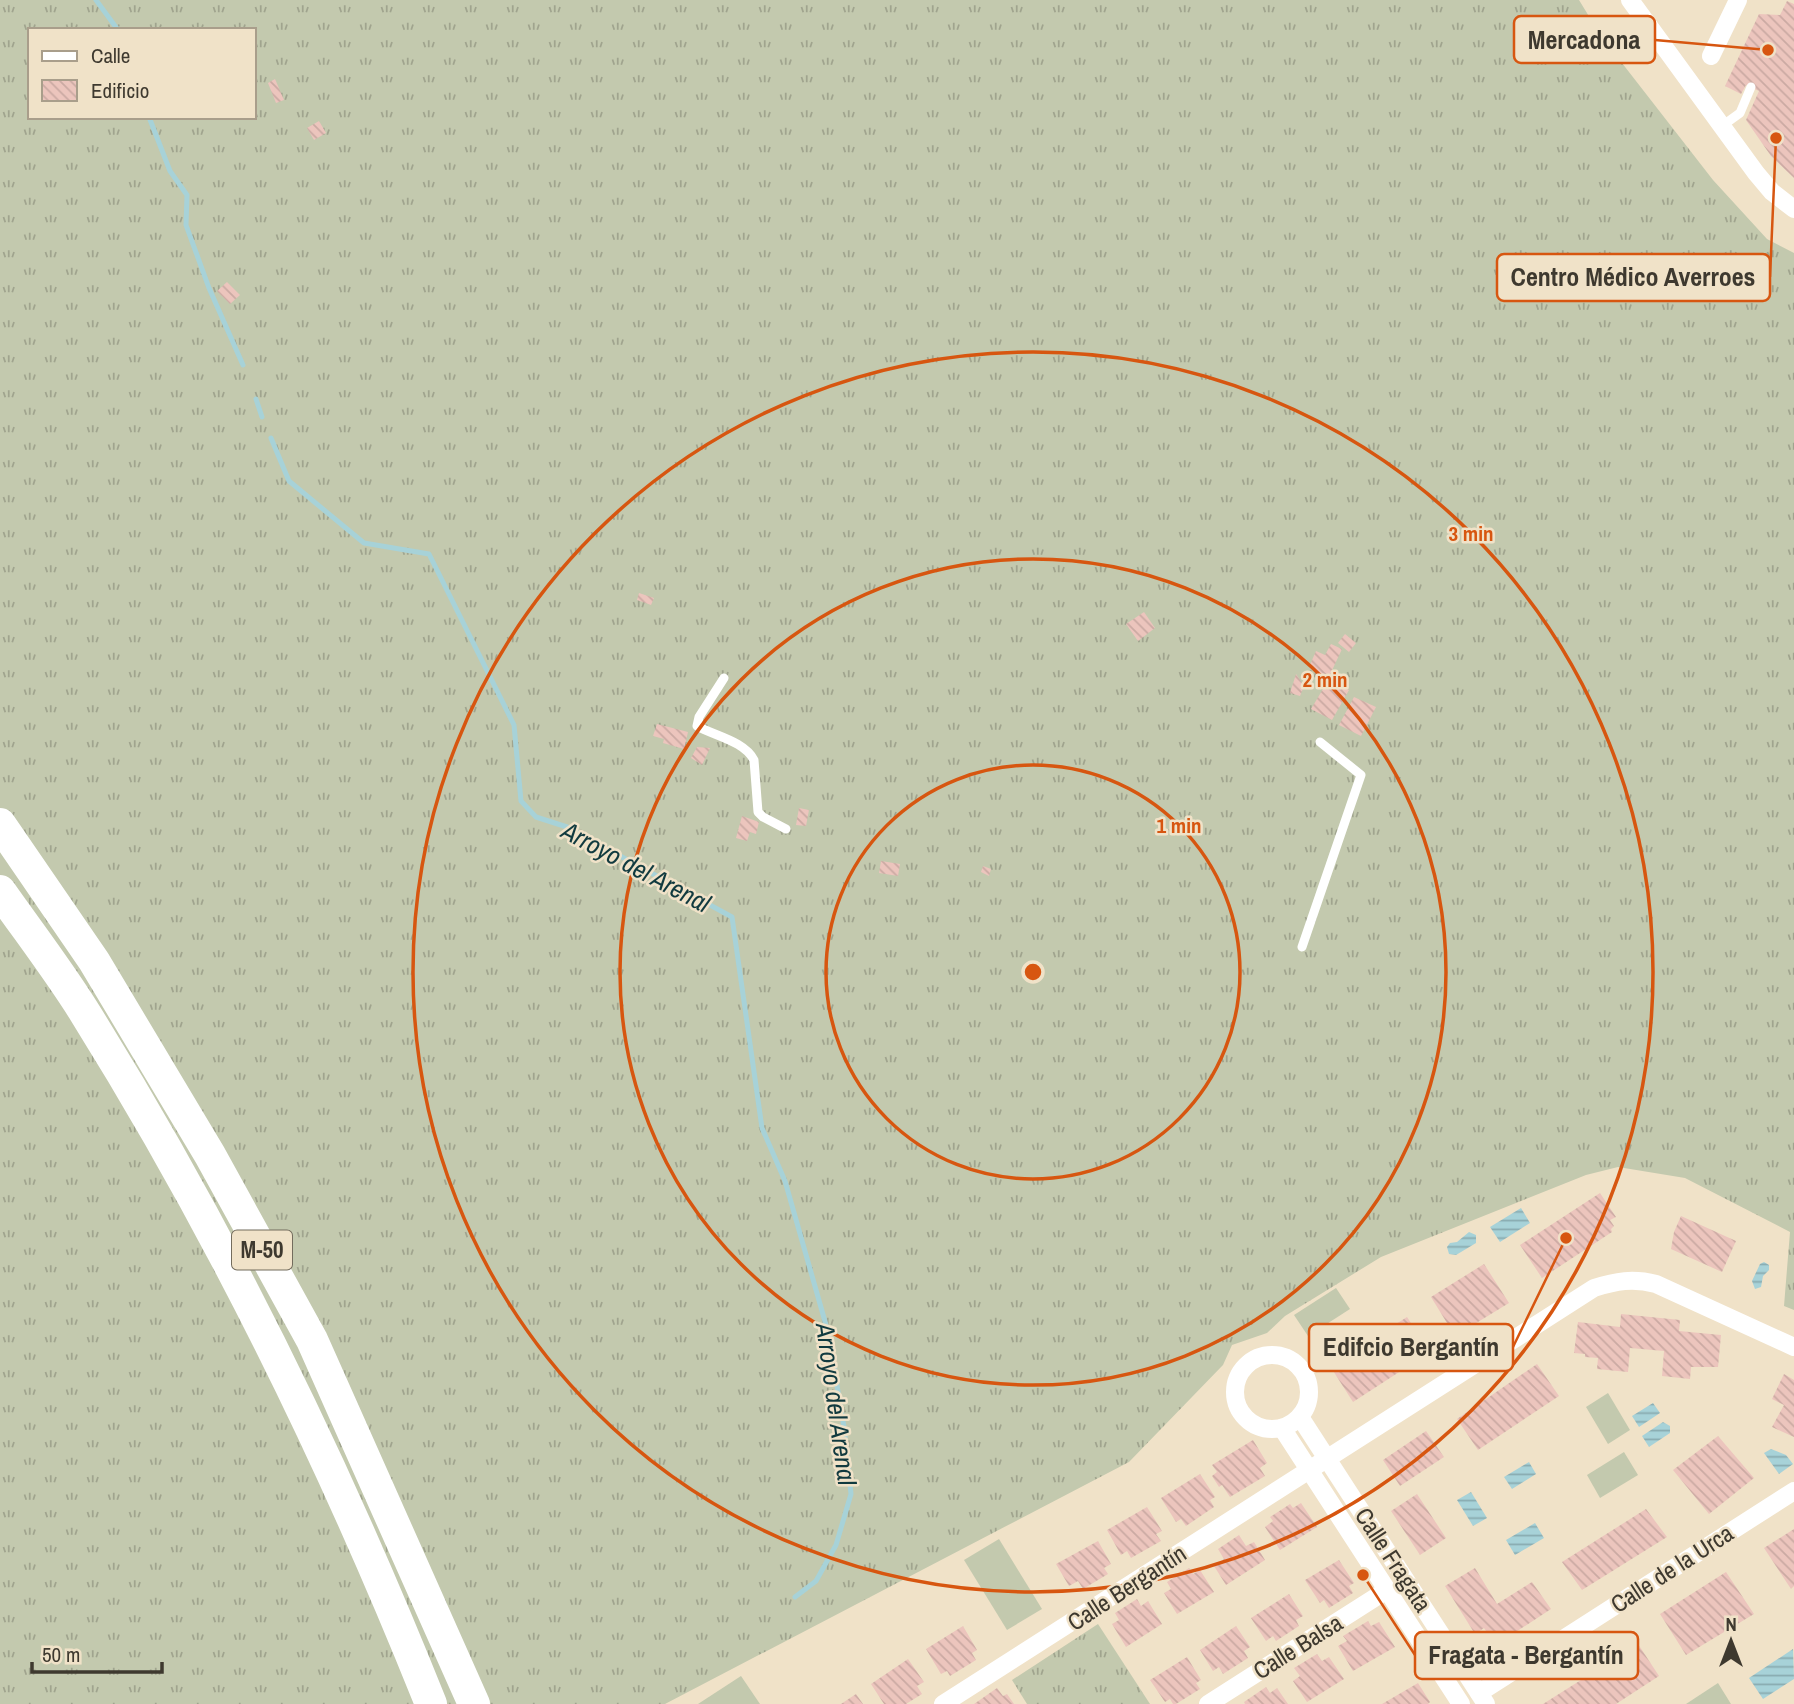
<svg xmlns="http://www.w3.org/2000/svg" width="1794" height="1704" viewBox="0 0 1794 1704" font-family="'Archivo Narrow',sans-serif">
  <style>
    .grass { fill: url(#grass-tufts); fill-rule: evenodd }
    .pitch { fill: #c3c9ae }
    .water { fill: url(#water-rules) }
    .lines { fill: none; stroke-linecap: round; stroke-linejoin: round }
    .stream { stroke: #a7d2d8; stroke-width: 5 }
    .building { fill: url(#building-back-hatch) }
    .lane { stroke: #fff; stroke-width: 9 }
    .street { stroke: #fff; stroke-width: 18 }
    .highway { stroke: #fff; stroke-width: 32 }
    .ring { fill: none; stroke: #d75610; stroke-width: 3.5 }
    .labels { text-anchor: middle; stroke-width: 5; stroke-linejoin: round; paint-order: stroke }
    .shield { fill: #f0e2c8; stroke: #736c5d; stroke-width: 2 }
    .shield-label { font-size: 23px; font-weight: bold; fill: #3e392f }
    .street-label { font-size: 24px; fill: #3e392f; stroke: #f0e2c8 }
    .water-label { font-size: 26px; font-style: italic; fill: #113a3f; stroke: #f0e2c8 }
    .centre { fill: #d75610; stroke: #f0e2c8; stroke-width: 3.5 }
    .ring-label { font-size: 21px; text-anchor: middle; font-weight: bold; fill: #d75610; stroke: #f0e2c8; stroke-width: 5; stroke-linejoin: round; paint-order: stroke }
    .leader { fill: none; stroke: #d75610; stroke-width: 2.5 }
    .callout-dot { fill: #d75610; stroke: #f0e2c8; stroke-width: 2.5 }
    .callout { fill: #f0e2c8; stroke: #d75610; stroke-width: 2.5 }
    .callout-label { font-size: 26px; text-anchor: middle; font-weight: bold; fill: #3e392f }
  </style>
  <defs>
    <pattern id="grass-tufts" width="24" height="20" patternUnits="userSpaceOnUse" patternTransform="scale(1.75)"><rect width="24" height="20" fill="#c3c9ae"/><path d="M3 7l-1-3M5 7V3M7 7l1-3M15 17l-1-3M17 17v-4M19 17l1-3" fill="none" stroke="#a0a48e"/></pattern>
    <pattern id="water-rules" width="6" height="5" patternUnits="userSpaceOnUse" patternTransform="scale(1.75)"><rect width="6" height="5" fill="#a7d2d8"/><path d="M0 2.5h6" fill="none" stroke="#89abb0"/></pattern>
    <pattern id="building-back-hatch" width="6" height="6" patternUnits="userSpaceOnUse" patternTransform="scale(1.75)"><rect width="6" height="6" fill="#ecc5bd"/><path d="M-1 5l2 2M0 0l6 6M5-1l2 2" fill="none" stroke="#cbaaa3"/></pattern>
  </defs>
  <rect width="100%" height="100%" fill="#f0e2c8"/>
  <g class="grass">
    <path d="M0,0H1579L1601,36L1713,180L1767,239L1794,253V1310L1784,1306L1790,1232L1685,1178L1618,1167L1586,1175L1381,1257L1285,1316L1267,1333L1232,1345L1223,1365L1129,1462L665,1704H0ZM30,30H254V117H30Z"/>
    <path d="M1098,1624L1150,1704H1027L1012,1680Z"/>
  </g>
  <g class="pitch">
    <path d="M1336,1288L1350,1309L1308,1336L1294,1315Z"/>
    <path d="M1608,1393L1630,1430L1608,1444L1586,1407Z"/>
    <path d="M1624,1452L1638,1475L1600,1498L1587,1475Z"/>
    <path d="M999,1539L1042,1609L1007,1630L964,1560Z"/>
    <path d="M741,1676L760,1704H698Z"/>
    <path d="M1718,1683L1731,1704H1686Z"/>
  </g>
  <g class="water">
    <path d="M1521,1208L1530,1223L1500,1242L1490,1227Z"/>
    <path d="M1469,1232L1476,1235V1243L1456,1255L1449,1254L1447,1247L1450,1243L1457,1242Z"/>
    <path d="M1764,1262L1769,1265V1270L1763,1276L1761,1287L1755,1289L1752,1281L1760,1264Z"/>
    <path d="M1653,1403L1660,1413L1639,1427L1632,1416Z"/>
    <path d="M1663,1422L1670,1426V1433L1649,1447L1642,1436Z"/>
    <path d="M1771,1449L1786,1455L1793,1464L1779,1474L1764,1453Z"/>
    <path d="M1529,1462L1536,1474L1512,1489L1504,1477Z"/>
    <path d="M1471,1492L1487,1518L1473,1526L1457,1500Z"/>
    <path d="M1535,1523L1544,1538L1515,1555L1506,1540Z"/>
    <path d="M1793,1649L1794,1679L1763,1699L1749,1678Z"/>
  </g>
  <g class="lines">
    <g class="stream">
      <path d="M96,0L118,30"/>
      <path d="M149,117L170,171L187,195L186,225L209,288L243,365"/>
      <path d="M256,399L262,417"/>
      <path d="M271,438L289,481L364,543L429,554L514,725L521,801L536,817L567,827L732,917L762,1128L785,1181L828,1332L844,1427L851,1494L836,1545L816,1581L795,1597"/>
    </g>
  </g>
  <g class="building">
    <path d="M1787,1L1794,4V178L1771,156L1746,120L1759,91L1746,85L1741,94L1725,86L1759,14L1780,15Z"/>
    <path d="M275,79L284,100L276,103L268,83Z"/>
    <path d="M319,121L326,133L314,140L307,128Z"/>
    <path d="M227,282L240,295L230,304L217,291Z"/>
    <path d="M639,593L654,598L651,605L637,600Z"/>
    <path d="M1144,612L1155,628L1138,641L1126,624Z"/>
    <path d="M1345,634L1356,643L1349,652L1338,643Z"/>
    <path d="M1331,644L1342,649L1328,679L1349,690L1332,720L1311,709L1326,684L1315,679L1318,672L1309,667L1316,651L1325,655Z"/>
    <path d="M1296,674L1304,686L1300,696L1290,693Z"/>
    <path d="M1354,697L1376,707L1361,736L1339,725Z"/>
    <path d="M657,724L688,732L684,749L663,743L664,739L653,736Z"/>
    <path d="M697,747L710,748L702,765L691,758Z"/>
    <path d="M799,808L809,810L806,826L796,825Z"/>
    <path d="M742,816L759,822L756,834L750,832L747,841L736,838Z"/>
    <path d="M881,861L900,864L898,876L879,873Z"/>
    <path d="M983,866L991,869L989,876L981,872Z"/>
    <path d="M1600,1193L1616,1217L1610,1220L1614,1226L1611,1229L1612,1232L1542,1278L1520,1245Z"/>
    <path d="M1681,1216L1736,1241L1722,1272L1671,1249L1674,1232Z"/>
    <path d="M1484,1264L1509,1303L1455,1336L1431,1297Z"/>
    <path d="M1621,1314L1680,1320L1679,1331L1721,1335L1718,1367H1691L1690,1379L1662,1376L1664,1351L1630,1348L1628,1372L1597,1369L1598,1358L1585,1357V1354L1574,1353L1578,1322L1620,1327Z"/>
    <path d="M1407,1317L1430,1352L1353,1402L1330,1366Z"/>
    <path d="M1537,1364L1559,1396L1478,1450L1457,1419Z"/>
    <path d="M1784,1374L1794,1380V1437L1772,1427L1784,1405L1772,1399Z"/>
    <path d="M1426,1431L1444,1457L1400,1486L1383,1460Z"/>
    <path d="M1718,1436L1754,1478L1709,1514L1673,1470Z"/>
    <path d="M1253,1440L1267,1463L1260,1468L1265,1476L1230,1497L1222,1485L1219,1487L1212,1476L1217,1472L1212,1465Z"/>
    <path d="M1200,1474L1215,1497L1210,1500L1214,1507L1186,1526L1181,1519L1176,1522L1161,1498Z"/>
    <path d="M1417,1494L1446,1538L1420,1555L1391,1511Z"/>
    <path d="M1301,1503L1317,1527L1280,1550L1265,1527L1273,1521L1270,1517L1281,1510L1290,1504L1293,1508Z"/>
    <path d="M1147,1507L1162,1531L1156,1534L1161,1541L1131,1558L1127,1551L1121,1555L1107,1530Z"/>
    <path d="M1646,1509L1667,1537L1582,1590L1562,1562Z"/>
    <path d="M1794,1529V1586L1791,1589L1764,1548Z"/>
    <path d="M1239,1535L1246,1546L1254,1542L1265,1560L1226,1585L1214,1566L1224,1559L1218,1549Z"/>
    <path d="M1098,1541L1111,1564L1104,1568L1108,1574L1083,1589L1078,1581L1069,1586L1056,1564Z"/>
    <path d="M1339,1560L1354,1583L1349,1586L1353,1593L1329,1608L1324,1600L1320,1603L1305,1580Z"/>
    <path d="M1189,1568L1193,1574L1200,1570L1214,1592L1177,1614L1164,1593L1171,1589L1167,1582Z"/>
    <path d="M1475,1568L1497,1604L1532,1582L1551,1609L1496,1645L1484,1628L1475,1634L1445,1586Z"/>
    <path d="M1726,1572L1754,1614L1686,1655L1660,1614Z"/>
    <path d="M1289,1594L1303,1616L1296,1620L1299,1626L1276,1641L1273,1636L1266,1641L1251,1618Z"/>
    <path d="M1137,1599L1141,1606L1148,1601L1162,1624L1126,1647L1112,1624L1119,1620L1115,1613Z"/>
    <path d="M1368,1621L1371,1626L1379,1622L1395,1647L1353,1671L1338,1646L1347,1641L1343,1636Z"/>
    <path d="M963,1626L977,1650L972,1653L976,1660L950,1676L947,1671L941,1674L926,1649Z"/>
    <path d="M1236,1626L1250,1647L1244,1651L1248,1658L1223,1674L1219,1667L1213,1671L1200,1650Z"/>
    <path d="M1638,1644L1659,1676L1616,1704H1543Z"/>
    <path d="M1317,1654L1322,1661L1329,1657L1344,1679L1307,1702L1293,1681L1300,1676L1294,1668Z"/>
    <path d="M1187,1657L1201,1680L1196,1683L1200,1689L1176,1704H1173L1170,1699L1165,1702L1150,1680Z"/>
    <path d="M908,1659L924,1682L917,1686L922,1694L906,1704H884L871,1684Z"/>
    <path d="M1418,1683L1430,1702L1428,1704H1382Z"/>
    <path d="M1266,1687L1270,1693L1277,1688L1288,1704H1245L1244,1702Z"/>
    <path d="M997,1688L1003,1696L1007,1694L1014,1704H974Z"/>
    <path d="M856,1694L863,1704H841Z"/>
  </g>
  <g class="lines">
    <g class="lane">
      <path d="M1722,126L1740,113L1751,87"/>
      <path d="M724,678L699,717L697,726C715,736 744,741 754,760L758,812L763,817L786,829"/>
      <path d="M1302,947L1361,775L1320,742"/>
    </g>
    <g class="street">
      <path d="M1630,0L1756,173L1772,192L1794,209"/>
      <path d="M1711,56L1738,0"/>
      <circle cx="1272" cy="1392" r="37"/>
      <path d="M1300,1417L1486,1704"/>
      <path d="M1282,1428L1461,1704"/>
      <path d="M1479,1693L1794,1491"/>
      <path d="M943,1704L1594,1288C1616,1281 1633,1278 1656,1284L1794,1347"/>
      <path d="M1208,1704L1387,1590"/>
    </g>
    <g class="highway">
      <path d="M0,824L94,961L210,1155L312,1340L474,1704"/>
      <path d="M0,891C28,931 59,971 85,1013C222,1232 335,1464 431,1704"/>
    </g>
  </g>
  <g class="ring">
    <circle cx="1033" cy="972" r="207"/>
    <circle cx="1033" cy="972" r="413"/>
    <circle cx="1033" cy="972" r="620"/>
  </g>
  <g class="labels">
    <rect class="shield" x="232" y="1230.5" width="60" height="39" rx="5"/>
    <g class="shield-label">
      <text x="262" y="1258">M-50</text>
    </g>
    <g class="street-label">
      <text transform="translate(1393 1560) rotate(57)" y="8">Calle Fragata</text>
      <text transform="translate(1672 1569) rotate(-33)" y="8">Calle de la Urca</text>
      <text transform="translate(1127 1588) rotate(-33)" y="8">Calle Bergantín</text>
      <text transform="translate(1298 1647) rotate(-32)" y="8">Calle Balsa</text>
    </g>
    <g class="water-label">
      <text transform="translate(636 867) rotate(28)" y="9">Arroyo del Arenal</text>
      <text transform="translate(836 1404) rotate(82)" y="9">Arroyo del Arenal</text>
    </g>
  </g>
  <circle cx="1033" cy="972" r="10" class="centre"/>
  <g class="ring-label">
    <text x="1471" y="541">3 min</text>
    <text x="1325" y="687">2 min</text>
    <text x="1179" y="833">1 min</text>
  </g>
  <path class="leader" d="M1768 50L1655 40M1776 138L1770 277M1566 1238L1513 1347M1363 1575L1415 1655"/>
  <g class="callout-dot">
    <circle cx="1768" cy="50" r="7"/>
    <circle cx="1776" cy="138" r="7"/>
    <circle cx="1566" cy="1238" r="7"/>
    <circle cx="1363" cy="1575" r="7"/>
  </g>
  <g class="callout">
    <rect x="1514" y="16" width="141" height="47" rx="7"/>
    <rect x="1497" y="254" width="273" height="47" rx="7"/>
    <rect x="1309" y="1324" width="204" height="47" rx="7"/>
    <rect x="1415" y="1632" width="223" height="47" rx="7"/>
  </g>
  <g class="callout-label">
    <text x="1584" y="49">Mercadona</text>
    <text x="1633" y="286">Centro Médico Averroes</text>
    <text x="1411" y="1356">Edifcio Bergantín</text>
    <text x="1526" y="1664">Fragata - Bergantín</text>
  </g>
  <rect x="28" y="28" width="228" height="91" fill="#f0e2c8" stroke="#a99e8b" stroke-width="2"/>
  <rect x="42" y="51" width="35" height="10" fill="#ffffff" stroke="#a99e8b" stroke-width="2"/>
  <text x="91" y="63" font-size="21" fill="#3e392f">Calle</text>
  <rect x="42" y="80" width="35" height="21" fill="url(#building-back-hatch)" stroke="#a99e8b" stroke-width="2"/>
  <text x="91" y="98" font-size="21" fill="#3e392f">Edificio</text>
  <g transform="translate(1731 1641)" stroke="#f0e2c8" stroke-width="5" paint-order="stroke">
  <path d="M0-5L12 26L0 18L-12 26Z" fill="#3e392f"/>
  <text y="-10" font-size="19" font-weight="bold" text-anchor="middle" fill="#3e392f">N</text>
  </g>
  <path d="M32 1662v10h130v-10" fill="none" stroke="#3e392f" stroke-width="3.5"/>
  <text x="42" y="1662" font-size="21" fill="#3e392f" stroke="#f0e2c8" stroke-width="5" paint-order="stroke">50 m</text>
</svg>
